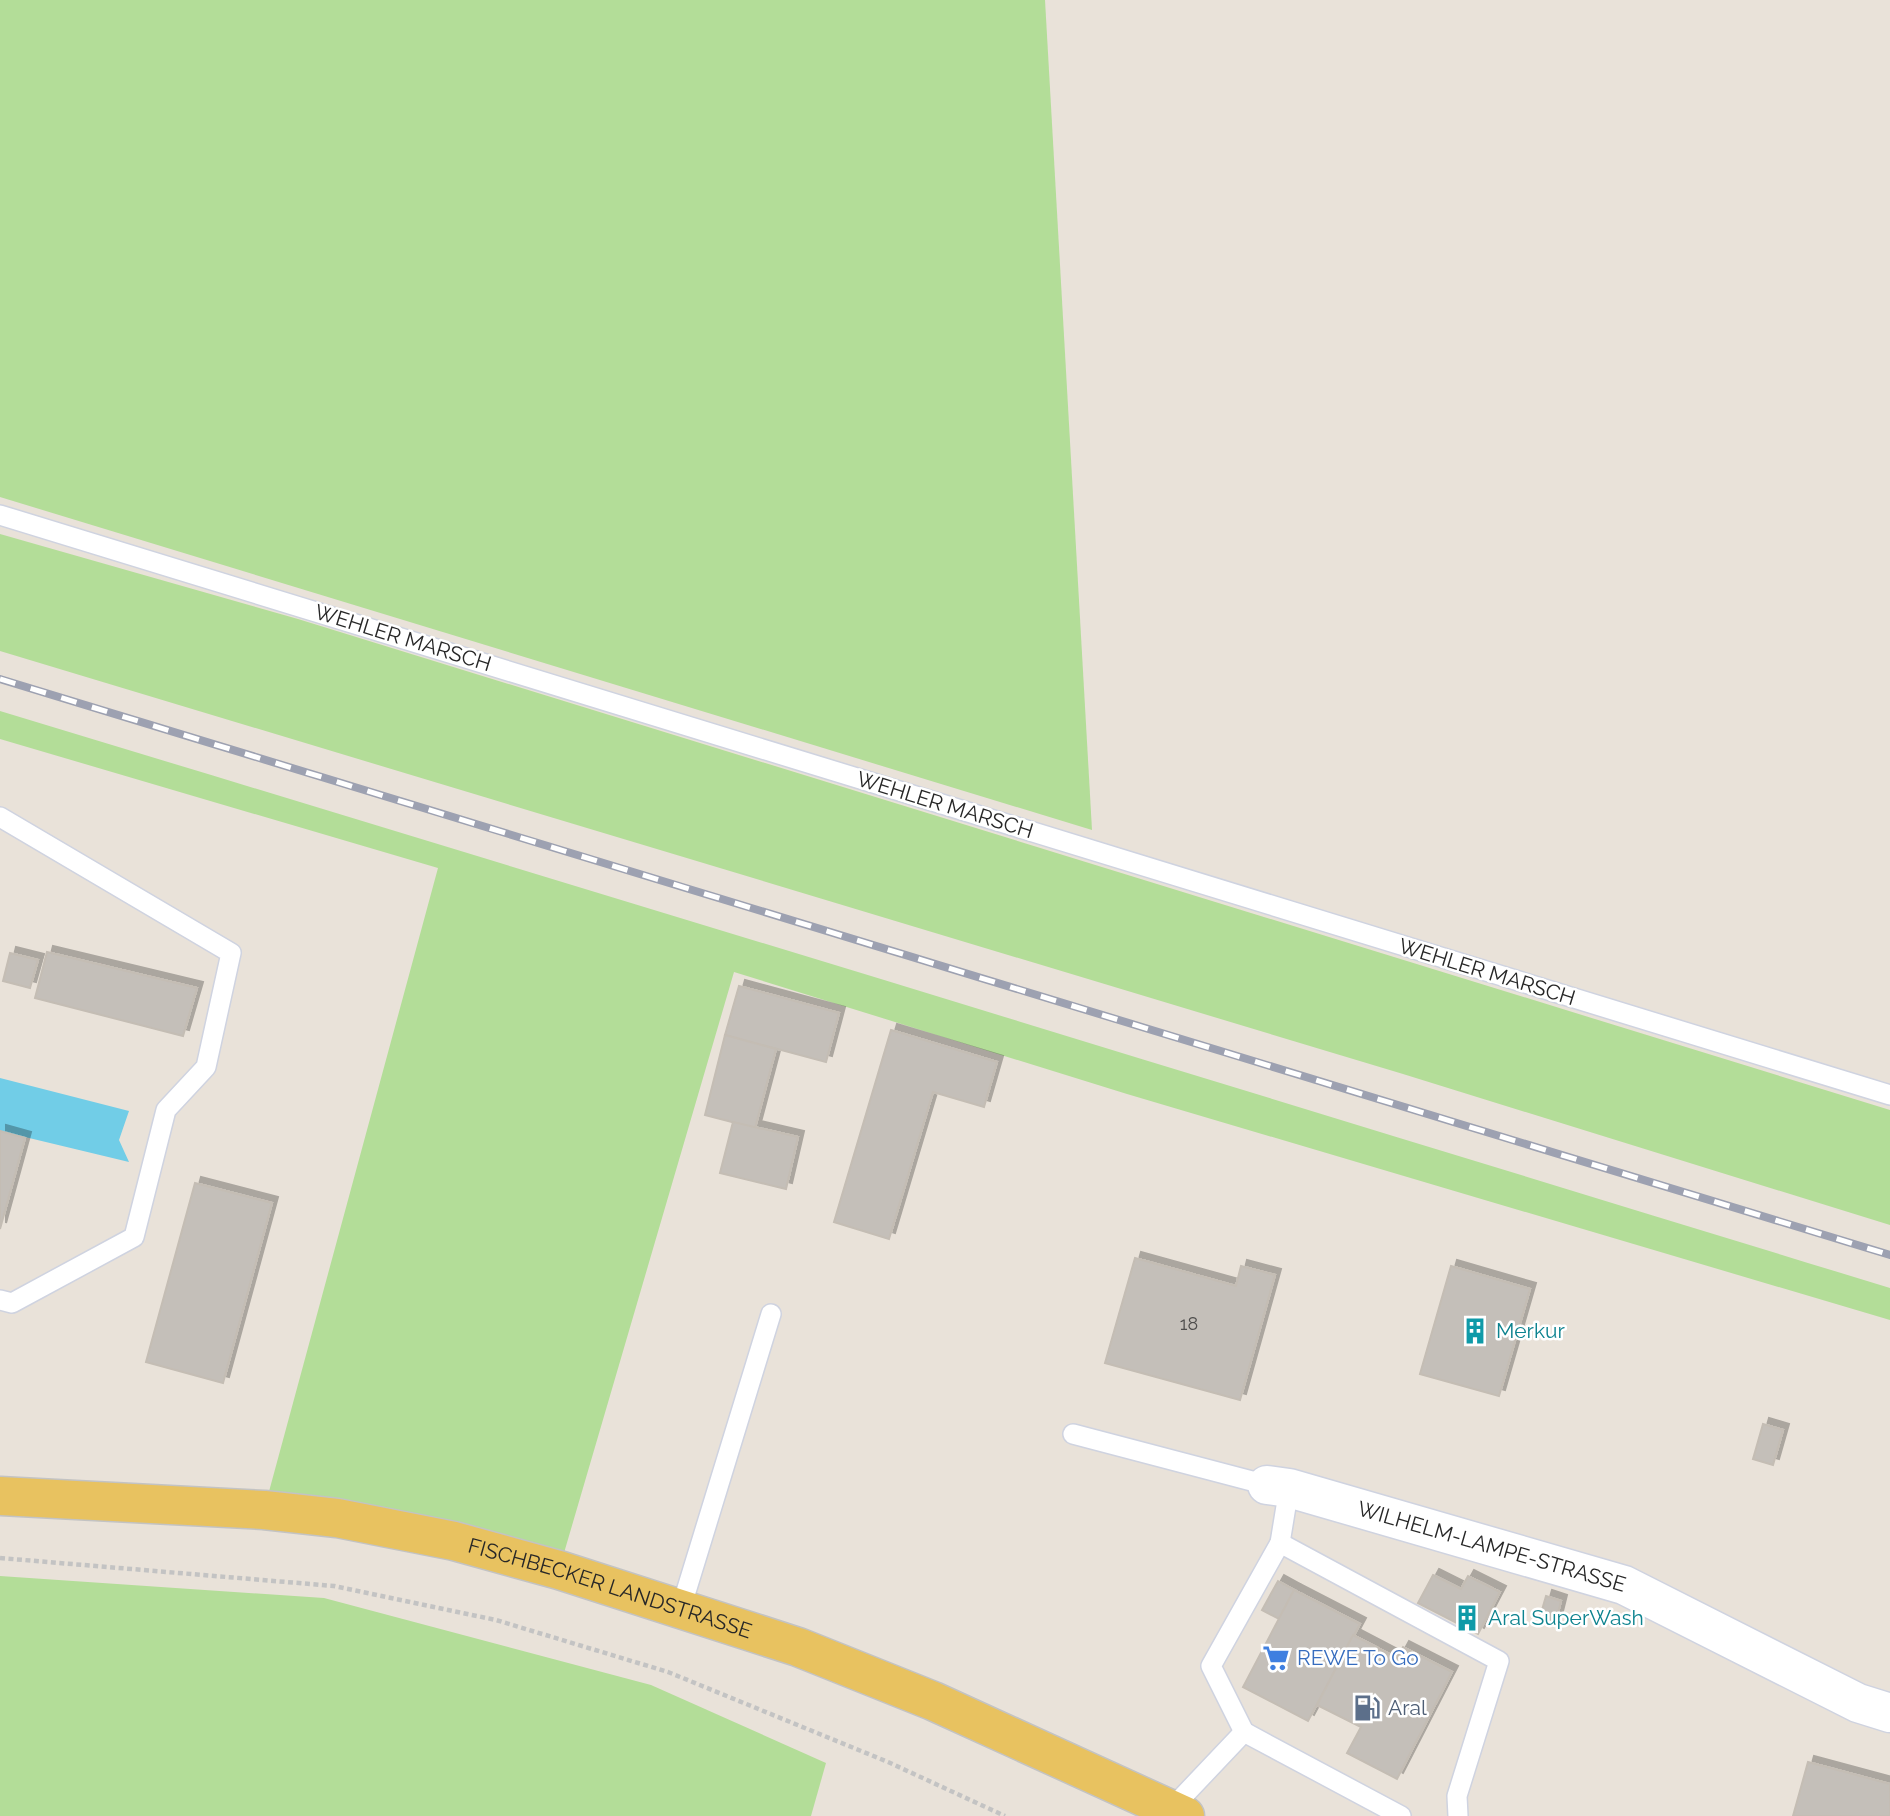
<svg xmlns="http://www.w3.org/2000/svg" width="1890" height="1816" viewBox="0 0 1890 1816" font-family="Raleway,sans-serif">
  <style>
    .green { fill: #b3dd98 }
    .water { fill: #71cde7 }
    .building { fill: #c4bfb9; stroke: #c4bdb4; stroke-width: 2; filter: url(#shadow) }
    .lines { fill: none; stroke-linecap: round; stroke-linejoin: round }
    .lane-casing { stroke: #cfd3e0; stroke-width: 22 }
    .street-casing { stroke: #cfd3e0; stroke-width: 41 }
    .primary-casing { stroke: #c3c3c3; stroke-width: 41 }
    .path { stroke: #c3c3c3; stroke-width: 4.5; stroke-dasharray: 5 3.5; stroke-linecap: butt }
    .lane { stroke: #fff; stroke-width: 19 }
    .street { stroke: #fff; stroke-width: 38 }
    .primary { stroke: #e8c260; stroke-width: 38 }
    .rail-casing { stroke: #9da1b1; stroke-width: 8 }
    .rail { stroke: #fff; stroke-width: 5; stroke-dasharray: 16; stroke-linecap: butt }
    .labels { text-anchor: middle; stroke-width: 5; stroke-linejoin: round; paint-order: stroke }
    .number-label { font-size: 18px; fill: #4e4d4c }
    .street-label { font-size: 21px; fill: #272727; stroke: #fff }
    .culture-label { font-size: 21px; fill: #0d838f; stroke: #fff; text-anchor: start }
    .shop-label { font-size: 21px; fill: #366cbe; stroke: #fff; text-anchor: start }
    .service-label { font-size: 21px; fill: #4e5e75; stroke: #fff; text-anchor: start }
  </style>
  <defs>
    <filter id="shadow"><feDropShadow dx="6" dy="-6" stdDeviation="0" flood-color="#0004"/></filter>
  </defs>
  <rect width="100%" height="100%" fill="#e9e2d9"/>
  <g class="green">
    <path d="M0,0H1045L1092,830L0,497Z"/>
    <path d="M0,534L298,619L1890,1110V1225L1403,1074L0,651Z"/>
    <path d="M0,711C630,902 1260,1095 1890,1288V1320L1127,1094L734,972L559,1570L264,1510L438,868L0,739Z"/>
    <path d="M0,1576L324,1598L651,1685L826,1763L811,1816H0Z"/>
  </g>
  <path class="water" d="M0,1078L129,1111L119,1140L129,1162L0,1131Z"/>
  <g class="building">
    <path d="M47,952L197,988L183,1036L35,998Z"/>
    <path d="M10,953L38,960L30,988L3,981Z"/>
    <path d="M739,986L839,1013L826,1062L725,1035Z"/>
    <path d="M891,1030L997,1062L984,1107L933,1092L889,1239L834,1222Z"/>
    <path d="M725,1035L776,1049L755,1128L705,1115Z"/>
    <path d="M733,1122L798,1137L786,1189L720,1173Z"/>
    <path d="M0,1131L25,1138L0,1229Z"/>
    <path d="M195,1183L272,1203L223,1383L146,1362Z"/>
    <path d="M1135,1258L1236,1286L1241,1266L1275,1275L1240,1400L1105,1363Z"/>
    <path d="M1451,1266L1530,1289L1499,1396L1420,1374Z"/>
    <path d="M1763,1424L1783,1430L1773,1465L1753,1459Z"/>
    <path d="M1433,1575L1461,1589L1468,1576L1500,1592L1478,1634L1418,1603Z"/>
    <path d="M1278,1581L1294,1590L1279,1619L1262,1610Z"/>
    <path d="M1294,1590L1360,1624L1308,1721L1243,1687Z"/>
    <path d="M1546,1596L1561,1601L1556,1621L1540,1617Z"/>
    <path d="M1353,1635L1397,1658L1403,1647L1452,1672L1397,1779L1347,1753L1361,1727L1317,1705Z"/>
    <path d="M1808,1762L1890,1784V1816H1793Z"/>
  </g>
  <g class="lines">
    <g class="lane-casing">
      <g id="lane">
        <path d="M0,515L1890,1095"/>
        <path d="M0,817L231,953L206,1067L166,1110L134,1237L12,1303L0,1300"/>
        <path d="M1073,1434L1267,1485"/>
        <path d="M1280,1543L1289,1488"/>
        <path d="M681,1608L771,1314"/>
        <path d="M1244,1732L1211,1666L1280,1543L1499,1661L1457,1796L1458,1816"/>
        <path d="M1172,1808L1244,1732L1401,1816"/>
      </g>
    </g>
    <g class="street-casing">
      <g id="street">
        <path id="s1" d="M1267,1485L1289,1488L1624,1585L1858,1703L1890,1713"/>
      </g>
    </g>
    <g class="primary-casing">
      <g id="primary">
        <path id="s2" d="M0,1496L264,1510L337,1518L454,1541L559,1570L798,1647L933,1701L1185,1816"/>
      </g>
    </g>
    <path class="path" d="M0,1558L334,1586L496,1620L668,1672L888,1762L1005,1816"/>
    <use href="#lane" class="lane"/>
    <use href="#street" class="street"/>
    <use href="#primary" class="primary"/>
    <g class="rail-casing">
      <path id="rail" d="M0,679L1890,1255"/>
    </g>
    <use href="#rail" class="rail"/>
  </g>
  <defs>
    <g id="building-bare" transform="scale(2.1)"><path d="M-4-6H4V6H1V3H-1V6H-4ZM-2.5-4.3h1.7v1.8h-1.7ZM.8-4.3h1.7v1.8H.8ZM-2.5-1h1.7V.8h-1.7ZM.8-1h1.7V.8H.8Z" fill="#0f9aa8" stroke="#fff" stroke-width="2.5" paint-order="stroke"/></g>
    <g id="supermarket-bare" transform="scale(2.1)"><path d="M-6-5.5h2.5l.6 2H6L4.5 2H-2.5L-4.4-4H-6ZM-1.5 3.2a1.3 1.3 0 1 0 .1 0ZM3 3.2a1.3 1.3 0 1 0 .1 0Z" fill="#3f7fe0" stroke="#fff" stroke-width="2.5" paint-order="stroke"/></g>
    <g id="fuel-bare" transform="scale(2.1)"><path d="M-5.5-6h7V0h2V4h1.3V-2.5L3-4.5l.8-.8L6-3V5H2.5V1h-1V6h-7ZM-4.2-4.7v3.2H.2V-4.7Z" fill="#5c6f8a" stroke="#fff" stroke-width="2.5" paint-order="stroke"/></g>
  </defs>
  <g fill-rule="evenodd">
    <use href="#building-bare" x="1475" y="1331"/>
    <use href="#building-bare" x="1467" y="1618"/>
    <use href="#supermarket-bare" x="1276" y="1658"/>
    <use href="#fuel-bare" x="1367" y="1708"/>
  </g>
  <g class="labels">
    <g class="number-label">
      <text x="1189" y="1330">18</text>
    </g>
    <g class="street-label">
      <text transform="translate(403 638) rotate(17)" y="7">WEHLER MARSCH</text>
      <text transform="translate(945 805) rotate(17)" y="7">WEHLER MARSCH</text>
      <text transform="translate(1487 972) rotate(17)" y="7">WEHLER MARSCH</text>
      <text dy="7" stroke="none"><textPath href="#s1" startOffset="233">WILHELM-LAMPE-STRASSE</textPath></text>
      <text dy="7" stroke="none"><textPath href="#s2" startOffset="620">FISCHBECKER LANDSTRASSE</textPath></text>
    </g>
    <g class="culture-label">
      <text x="1496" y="1338">Merkur</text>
      <text x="1488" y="1625">Aral SuperWash</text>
    </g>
    <g class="shop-label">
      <text x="1297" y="1665">REWE To Go</text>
    </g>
    <g class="service-label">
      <text x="1388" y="1715">Aral</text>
    </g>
  </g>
</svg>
